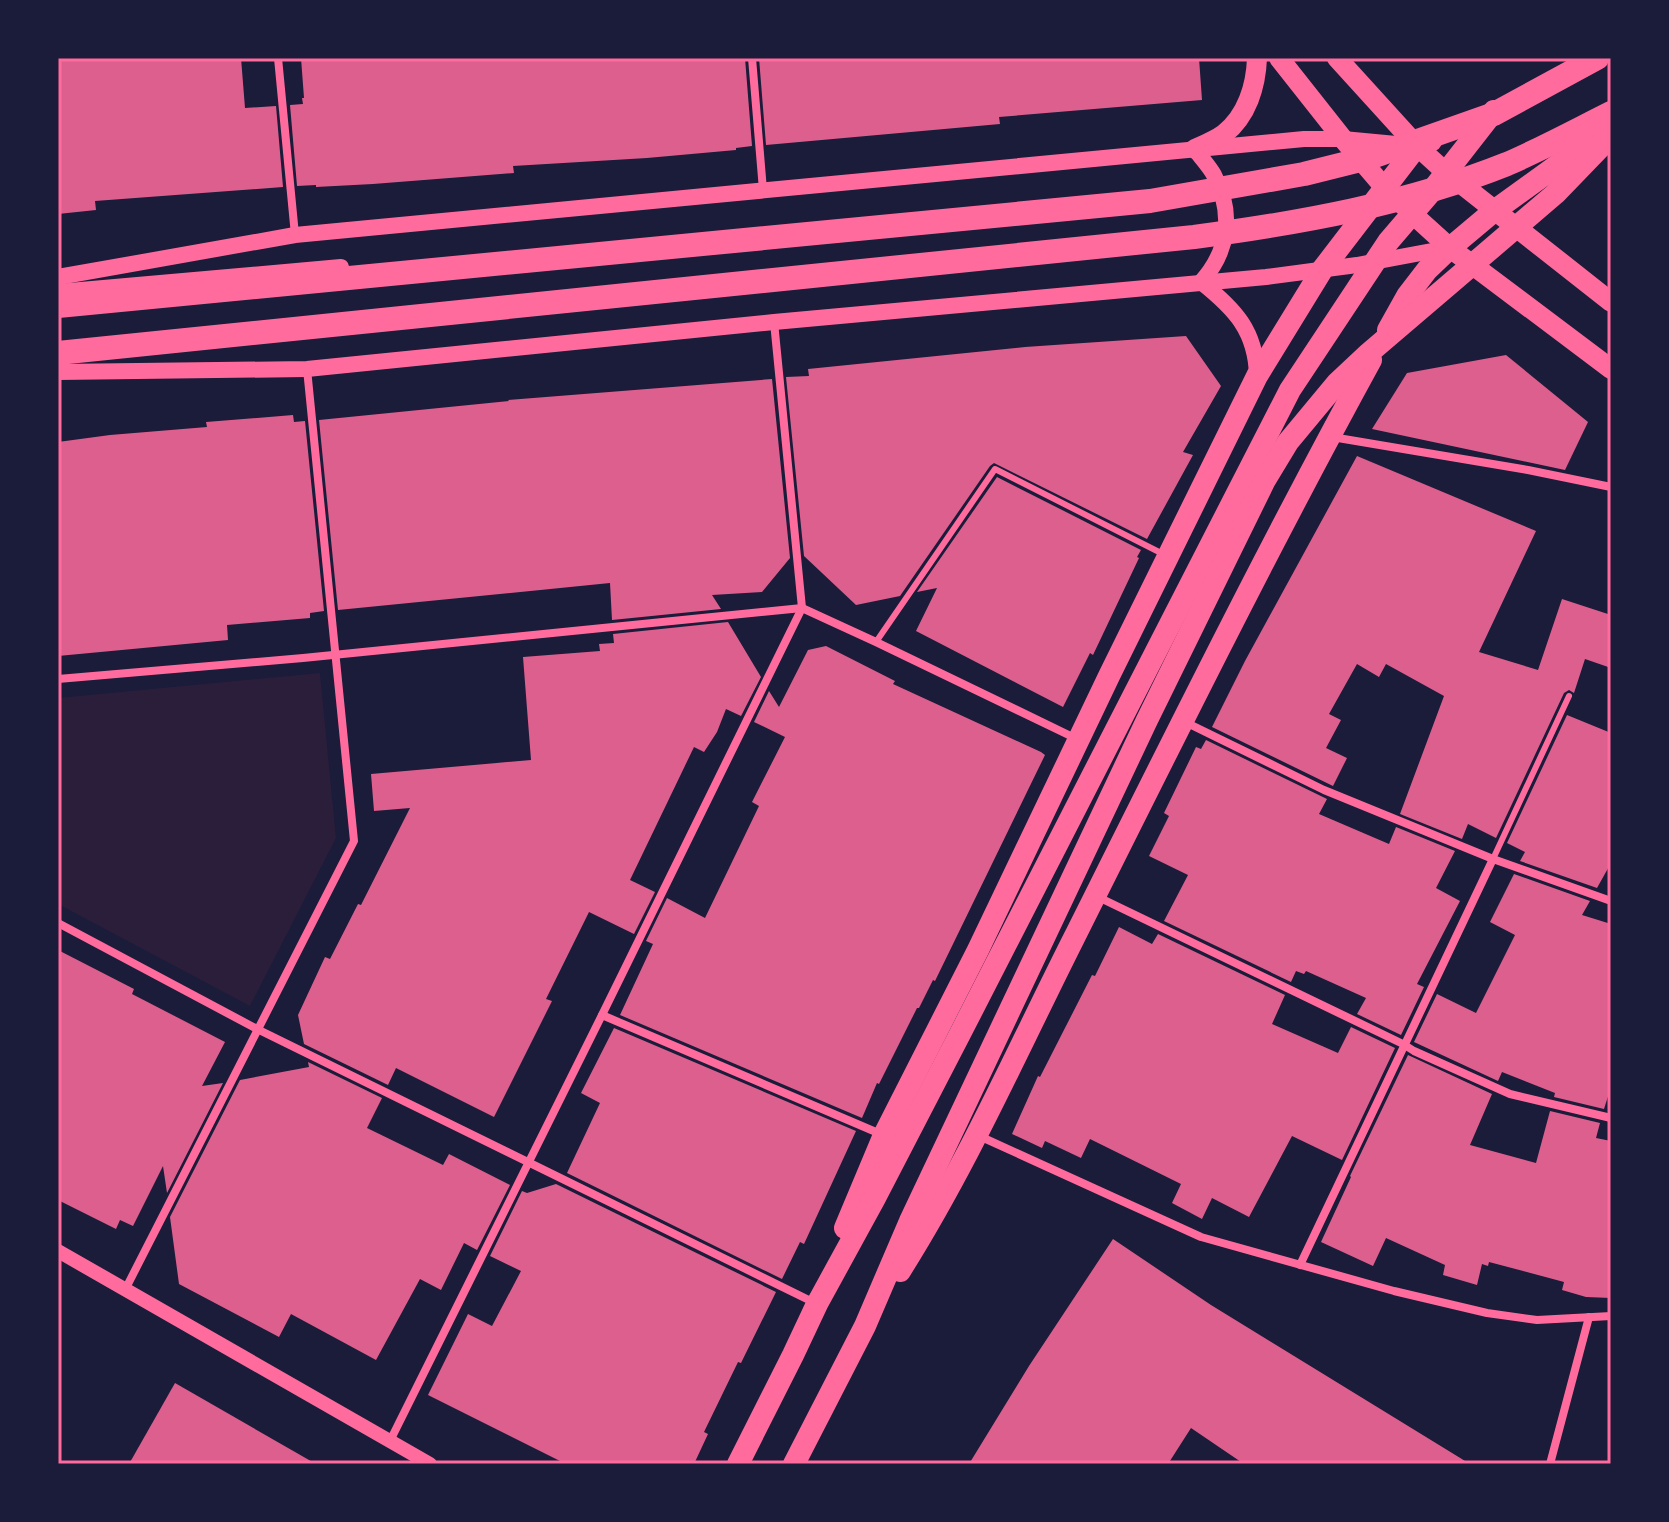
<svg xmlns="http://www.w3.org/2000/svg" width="1669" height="1522" viewBox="0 0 1669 1522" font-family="'Nunito Sans',sans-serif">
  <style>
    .green { fill: #2a1e3b }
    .building { fill: #dd5f8e }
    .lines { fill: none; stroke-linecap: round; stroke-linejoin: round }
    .service { stroke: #ff6b9d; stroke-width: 6 }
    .minor { stroke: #ff6b9d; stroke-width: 8 }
    .tertiary { stroke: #ff6b9d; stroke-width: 14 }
    .secondary { stroke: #ff6b9d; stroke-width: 16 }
    .primary { stroke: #ff6b9d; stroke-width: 20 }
    .trunk { stroke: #ff6b9d; stroke-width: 22 }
    .motorway { stroke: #ff6b9d; stroke-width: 24 }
    .neatline { fill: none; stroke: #ff6b9d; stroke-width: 3 }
  </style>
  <rect width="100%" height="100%" fill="#1b1b3a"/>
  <path class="green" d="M320,673L336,838L250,1006L58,904V698Z"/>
  <g class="building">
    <path d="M58,58H241L245,108L276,106L283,187L95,201L96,210L58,214Z"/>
    <path d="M301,58H745L752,146L736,148V150L647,158L513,166L514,173L373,184L316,187V185L297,186L290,105L303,104L302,98H304Z"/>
    <path d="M759,58H1199L1202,100L999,117L1000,124L766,145Z"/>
    <path d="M1186,336L1221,386L1183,452L1193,455L1147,539L994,463L990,466L900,596L856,605L804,556L786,377L809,376L808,369L1025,347Z"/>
    <path d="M1506,355L1588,422L1565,470L1372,429L1407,373Z"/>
    <path d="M772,379L790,558L762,592L712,595L721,609L612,620L610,583L338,610L319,420L509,401L508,400Z"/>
    <path d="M293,415L294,422L305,421L324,611L310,613V618L227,625L228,640L58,656V442L110,435L207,427L206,422Z"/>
    <path d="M1357,456L1536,531L1479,652L1538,670L1562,599L1611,615V668L1585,659L1574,693L1569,690L1564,693L1496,838L1468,824L1462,839L1400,814L1444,696L1386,664L1379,677L1357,664L1329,714L1341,720L1326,748L1347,758L1333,786L1212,727L1245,661Z"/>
    <path d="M997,477L1141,550L1137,557L1139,558L1093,655L1090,653L1063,707L916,631L937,588L917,592Z"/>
    <path d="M728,622L761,677L741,716L726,709L717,732L704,752L694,747L630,880L655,892L634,934L589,912L546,999L552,1001L494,1117L396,1068L388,1085L304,1044L298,1015L325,957L330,959L358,904L361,905L410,808L374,811L371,774L531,760L523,657L600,651L599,644L614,643L613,634Z"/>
    <path d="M826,646L895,681L893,684L1041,752L1045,755L935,981L933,980L919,1008H917L879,1084L877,1083L862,1118L620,1015L653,944L646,941L667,898L705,918L759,806L752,802L785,737L754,722L769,691L779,707L808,650Z"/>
    <path d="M1567,715L1611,733V863L1597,888L1520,861L1525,852L1507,843Z"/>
    <path d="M1206,740L1327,799L1319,814L1389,844L1396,827L1455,851L1436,888L1460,901L1417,984L1424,987L1401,1035L1357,1014L1366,998L1306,971L1304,974L1296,971L1291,982L1164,921L1188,875L1149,856L1169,816L1164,813L1196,747L1201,749Z"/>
    <path d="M1514,874L1590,901L1582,915L1611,924V1087L1604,1109L1554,1097L1555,1093L1502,1072L1498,1081L1414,1042L1437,994L1476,1013L1515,935L1490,922Z"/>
    <path d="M1119,927L1152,944L1158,934L1285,995L1272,1024L1338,1053L1351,1027L1395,1048L1342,1160L1292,1136L1249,1217L1212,1198L1202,1219L1172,1203L1181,1184L1090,1139L1081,1158L1045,1141L1042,1148L1012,1134L1038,1076L1040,1077L1092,975L1095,976Z"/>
    <path d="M58,950L134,989L132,994L225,1042L202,1086L223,1083L167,1193L163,1166L133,1226L120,1220L116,1229L58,1200Z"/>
    <path d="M614,1028L856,1131L804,1244L800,1242L782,1279L567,1173L600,1103L581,1093Z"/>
    <path d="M1408,1055L1492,1094L1470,1145L1536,1163L1550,1111L1600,1123L1596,1138L1611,1141V1298L1586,1297L1562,1290L1564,1282L1489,1262L1488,1266L1482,1264L1477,1285L1443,1275L1445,1265L1386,1238L1373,1266L1321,1242L1351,1177L1350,1176Z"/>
    <path d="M308,1062L382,1098L367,1128L443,1165L449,1154L510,1185L477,1250L464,1243L441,1290L420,1279L376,1360L291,1314L279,1337L179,1284L170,1217L240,1080L309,1067Z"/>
    <path d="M556,1184L776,1292L741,1363L738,1362L704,1432L708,1434L694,1464H566L428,1395L468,1314L492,1326L521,1271L490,1256L522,1191L527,1193Z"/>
    <path d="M1113,1239L1211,1305L1470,1464H1244L1191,1428L1168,1464H969L1029,1366Z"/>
    <path d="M175,1383L316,1464H129Z"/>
  </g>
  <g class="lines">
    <g class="service">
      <path d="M876,642L995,469L1165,555"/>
      <path d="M1493,859L1569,696"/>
    </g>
    <g class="minor">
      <path d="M278,58L295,235"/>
      <path d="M752,58L763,190"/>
      <path d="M1332,437L1528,470L1611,487"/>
      <path d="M58,679L303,658L802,608L876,642L1077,739"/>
      <path d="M1183,721L1324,790L1493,859L1611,901"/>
      <path d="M1096,896L1403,1044L1414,1051L1510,1094L1611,1118"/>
      <path d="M58,923L257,1029L815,1303"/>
      <path d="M602,1015L883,1135"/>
      <path d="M977,1135L1201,1237L1394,1291L1487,1313L1537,1320L1611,1316"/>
      <path d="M1300,1265L1493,859"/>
      <path d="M126,1288L354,841L307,369"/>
      <path d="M390,1441L602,1015L802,608L774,322"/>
      <path d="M1550,1464L1589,1317"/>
    </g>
    <path class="tertiary" d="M58,1251L430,1464"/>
    <g class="secondary">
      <path d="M1195,149C1201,158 1209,166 1214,175C1234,213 1229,251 1201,282"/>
      <path d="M58,277L295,235L1304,139H1343L1396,144"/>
      <path d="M1201,282C1235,309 1256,331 1257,376"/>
      <path d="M58,292L341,267"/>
      <path d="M58,372L307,369L774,322L1266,277L1357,265L1448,248"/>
    </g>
    <g class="primary">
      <path d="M1279,58L1343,139L1384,187L1417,218L1450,248L1611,369"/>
      <path d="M1337,58L1417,146L1441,168L1611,302"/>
      <path d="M1195,149C1204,145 1216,140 1224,134C1247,116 1256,86 1257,58"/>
    </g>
    <g class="trunk">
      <path d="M1388,330L1407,296L1427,270L1450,248L1494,211L1595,138"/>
      <path d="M845,1228L884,1135L978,950L1110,674L1257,376L1322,270L1417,146L1431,141"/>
      <path d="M900,1271C967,1165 1018,1049 1074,938C1171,744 1267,550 1371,360"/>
      <path d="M738,1464L793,1355L817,1304L875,1198L962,1030L1290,390L1388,242L1430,193L1494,111"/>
      <path d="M794,1464L865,1326L910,1221L1147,720L1265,480L1288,442L1337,383L1369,353L1555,194L1611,136"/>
    </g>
    <g class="motorway">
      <path d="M58,306L1150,201L1304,174L1372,157L1494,114L1597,58"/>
      <path d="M58,353L1194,237C1300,223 1407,204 1507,164C1542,149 1577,130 1611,113"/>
    </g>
  </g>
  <rect width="1669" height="1522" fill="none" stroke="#1b1b3a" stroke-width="120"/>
  <rect x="60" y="60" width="1549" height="1402" class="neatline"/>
</svg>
